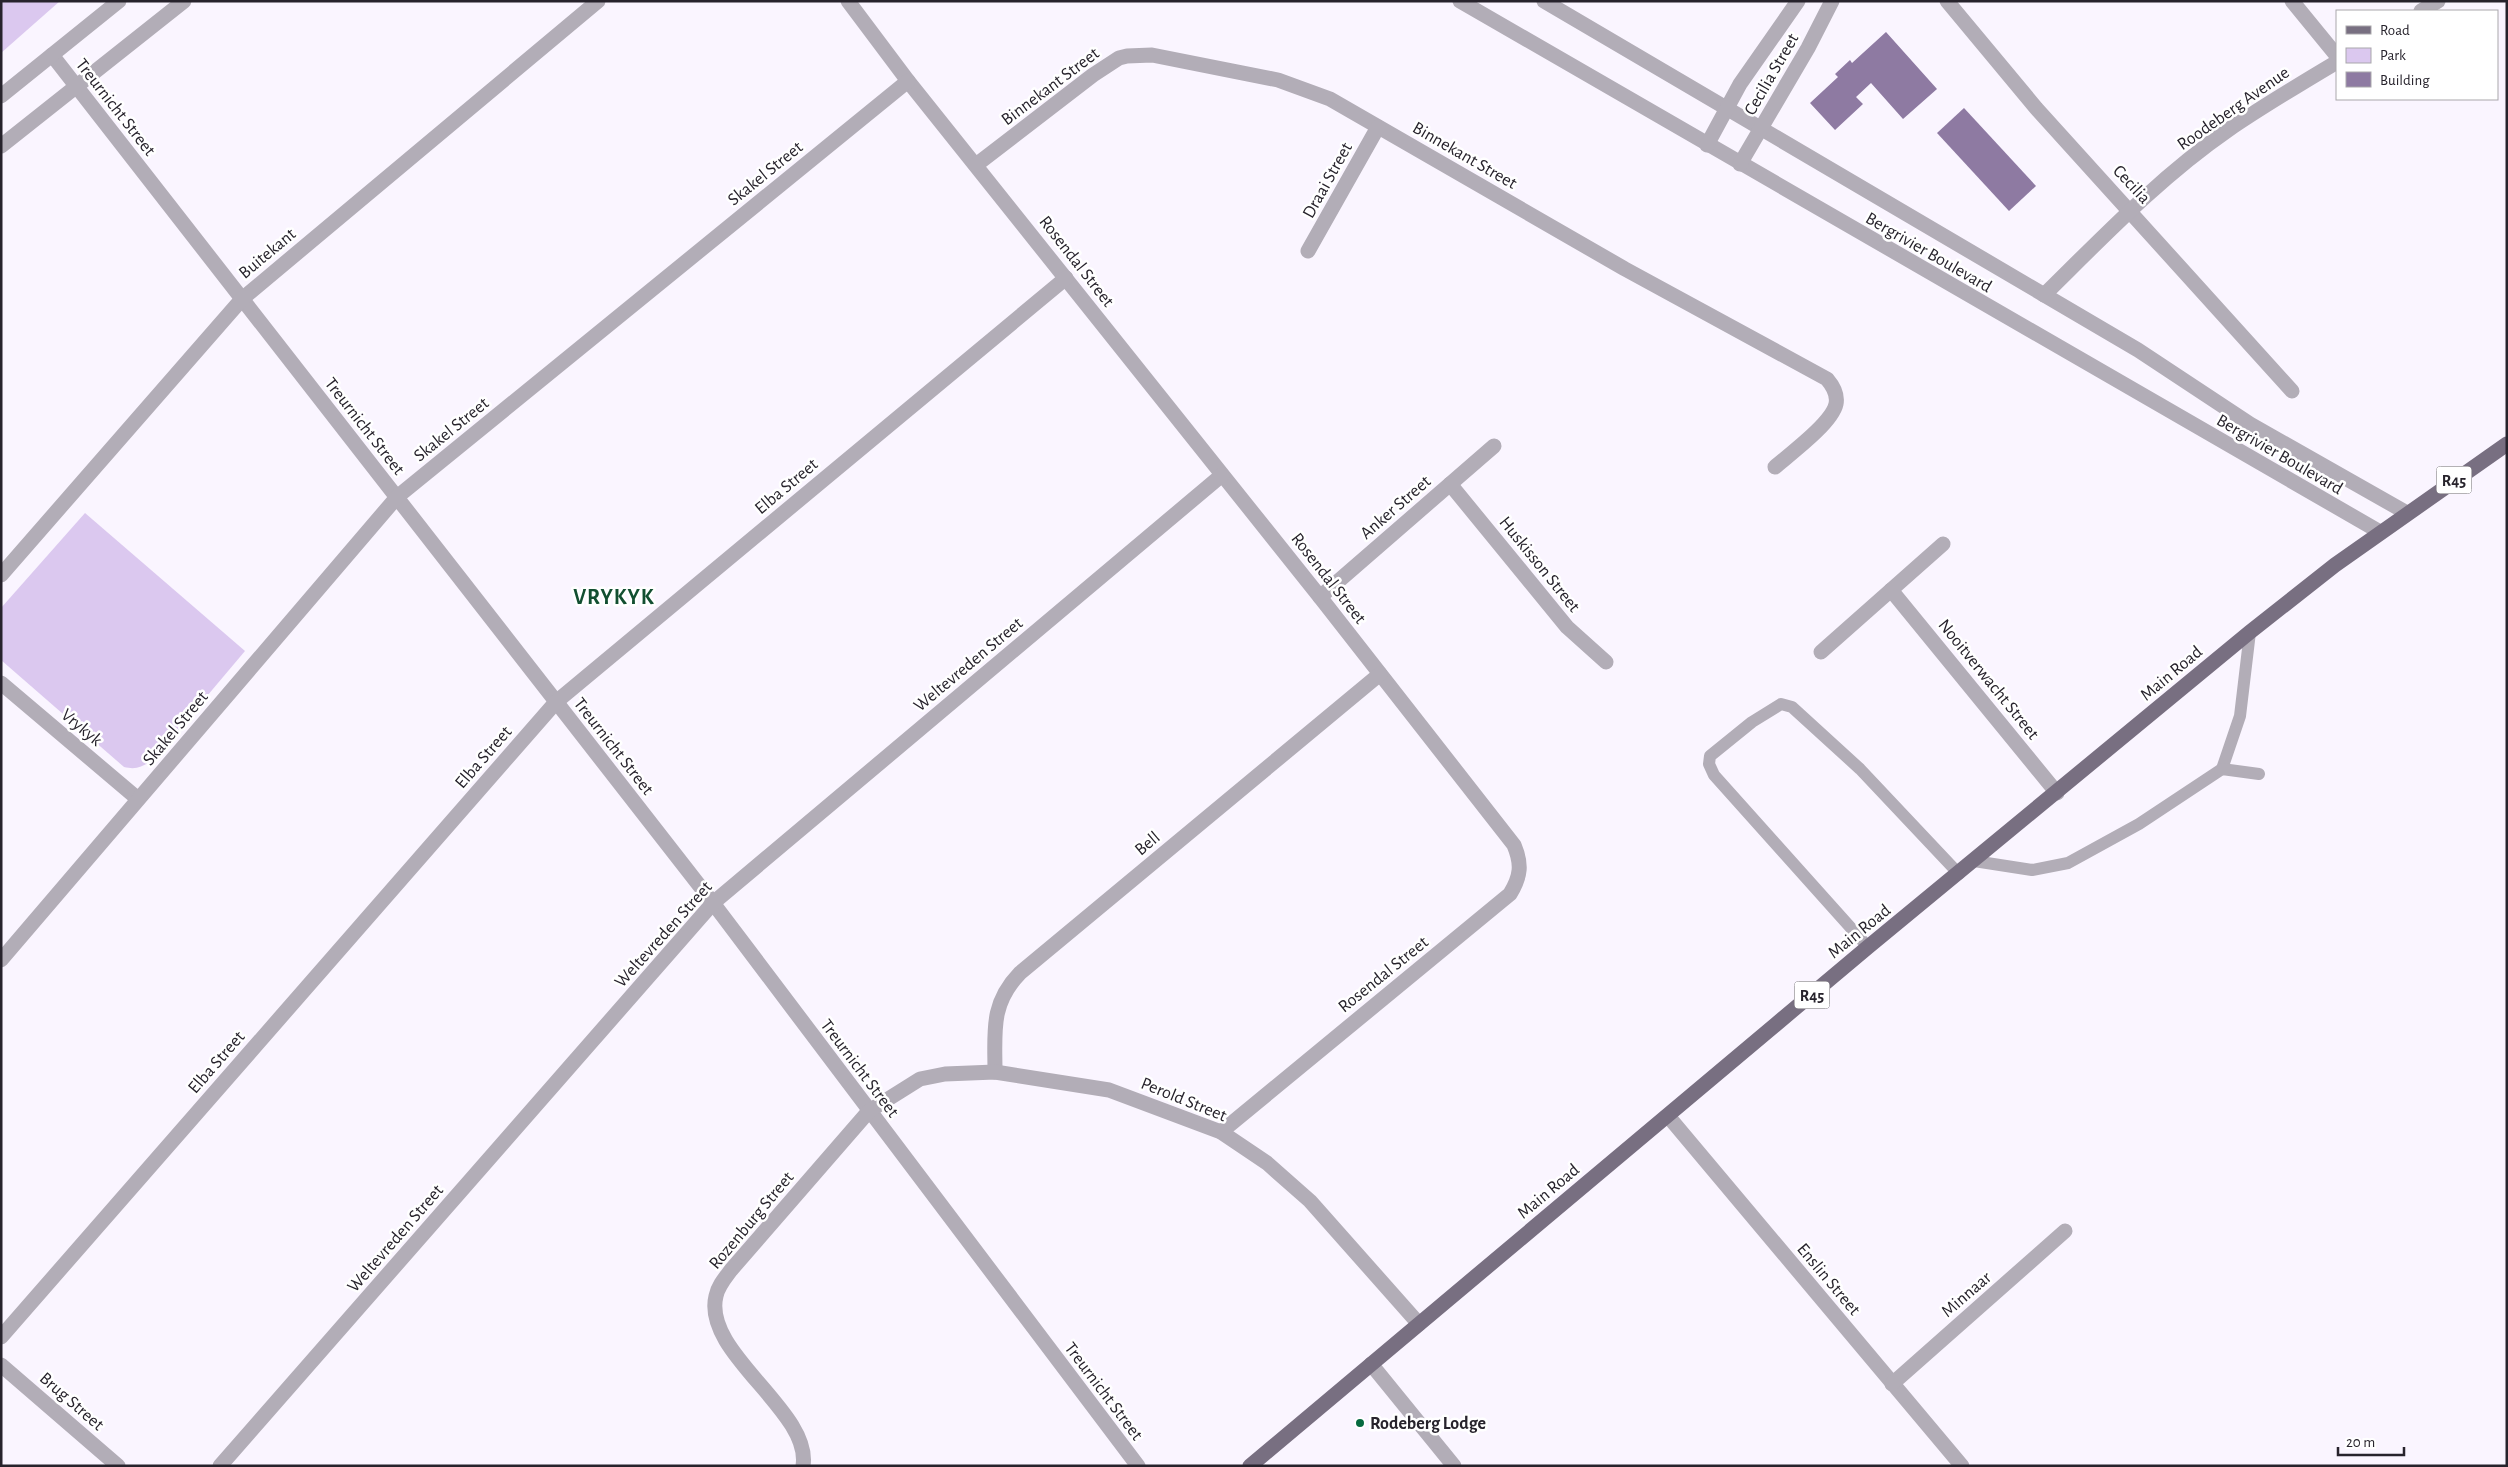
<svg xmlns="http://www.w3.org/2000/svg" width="2508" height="1467" viewBox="0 0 2508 1467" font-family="'Alegreya Sans',sans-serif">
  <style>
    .green { fill: #dbc8ef }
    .building { fill: #8e7aa2 }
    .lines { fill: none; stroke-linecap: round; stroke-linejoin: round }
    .service { stroke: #b2adb7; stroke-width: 12 }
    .minor { stroke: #b2adb7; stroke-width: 15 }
    .tertiary { stroke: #b2adb7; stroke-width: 15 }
    .primary { stroke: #786f81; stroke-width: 15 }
    .poi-dot { fill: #066a40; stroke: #fff; stroke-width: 2 }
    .labels { text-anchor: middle; stroke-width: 5; stroke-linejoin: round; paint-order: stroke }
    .shield { fill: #fff; stroke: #68656b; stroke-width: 1 }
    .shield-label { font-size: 16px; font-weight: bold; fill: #27232c }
    .street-label { font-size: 18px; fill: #27232c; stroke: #fff }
    .poi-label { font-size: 18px; font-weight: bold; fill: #27232c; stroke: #fff; text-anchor: start }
    .district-label { font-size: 22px; font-weight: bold; letter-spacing: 1px; fill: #124f31; stroke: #fff }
  </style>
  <rect width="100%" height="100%" fill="#faf5ff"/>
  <g class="green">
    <path d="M1,1H60L1,53Z"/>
    <path d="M85,513L245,651L153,760C142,767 136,770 124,767L1,660V608Z"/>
  </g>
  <g class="building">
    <path d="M1886,32L1937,89L1903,119L1871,83L1856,97L1863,104L1835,130L1810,103L1838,77L1835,74L1850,60L1852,63Z"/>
    <path d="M1964,108L2036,186L2009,211L1937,133Z"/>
  </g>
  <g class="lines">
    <g class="service">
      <path d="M2222,769L2240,716L2250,632"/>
      <path d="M1974,861L2032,870L2068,863L2139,824L2222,769L2259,774"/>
      <path d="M1868,947L1714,775L1709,764L1710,756L1752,722L1781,704L1792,707L1860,769L1959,874"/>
    </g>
    <g class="minor">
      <path d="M848,1L908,81L1320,597L1514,845C1522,864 1521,876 1510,894L1221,1132"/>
      <path d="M1947,1L2036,108L2292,391"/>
      <path d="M2292,1L2337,56"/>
      <path d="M2421,11L2438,1"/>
      <path d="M52,55L713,903L1138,1466"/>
      <path d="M976,165L1093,75L1119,58L1127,56L1152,55L1278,80L1330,99L1625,269L1827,379C1833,386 1838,394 1836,404C1832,423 1790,454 1775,467"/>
      <path d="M1308,251L1378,127"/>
      <path d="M2044,295C2102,238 2160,177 2228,130C2263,106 2300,84 2337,62"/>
      <path d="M1450,484L1567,627L1606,662"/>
      <path d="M1,575L242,299L598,1"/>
      <path d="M1891,590L2057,793"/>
      <path d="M1320,597L1494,446"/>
      <path d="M1821,652L1943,544"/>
      <path d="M1,683L138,799"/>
      <path d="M1,960L397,497L908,81"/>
      <path d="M995,1072C995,1032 990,1004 1020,973L1380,674"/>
      <path d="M1668,1116L1962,1466"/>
      <path d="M1,1337L556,702L1066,278"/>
      <path d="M1371,1364L1454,1466"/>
      <path d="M1,1365L118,1466"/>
      <path d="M1892,1384L2065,1231"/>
      <path d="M220,1466L713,903L1222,475"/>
      <path d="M803,1466C812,1411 702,1353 716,1296C718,1286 725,1278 731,1270L869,1111L920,1079L945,1074L995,1072L1109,1090L1221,1132L1267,1163L1310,1201L1419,1324"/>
    </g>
    <g class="tertiary">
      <path d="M1460,1L2380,532"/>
      <path d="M1544,1L2138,350L2250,424L2407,513"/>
      <path d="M1,96L119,1"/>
      <path d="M1707,145L1740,84L1798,1"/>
      <path d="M1,146L184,1"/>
      <path d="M1740,164L1808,48L1832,1"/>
    </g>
    <path class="primary" d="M1250,1466L1868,947L2250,632L2335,565L2507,444"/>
  </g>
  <circle class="poi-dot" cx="1360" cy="1423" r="5"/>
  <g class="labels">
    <g class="shield">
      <rect x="2436.5" y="466.5" width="35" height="27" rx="4"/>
      <rect x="1794.5" y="981.5" width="35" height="27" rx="4"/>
    </g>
    <g class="shield-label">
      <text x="2454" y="486">R45</text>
      <text x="1812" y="1001">R45</text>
    </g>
    <g class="street-label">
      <text transform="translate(1771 74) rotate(-60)" y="6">Cecilia Street</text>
      <text transform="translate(1050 86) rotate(-37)" y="6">Binnekant Street</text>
      <text transform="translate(116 107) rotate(52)" y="6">Treurnicht Street</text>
      <text transform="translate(2233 108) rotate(-35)" y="6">Roodeberg Avenue</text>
      <text transform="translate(1465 155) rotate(30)" y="6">Binnekant Street</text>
      <text transform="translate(765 173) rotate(-39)" y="6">Skakel Street</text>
      <text transform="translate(1327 180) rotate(-61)" y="6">Draai Street</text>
      <text transform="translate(2132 184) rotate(47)" y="6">Cecilia</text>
      <text transform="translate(1929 252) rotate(30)" y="6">Bergrivier Boulevard</text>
      <text transform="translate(267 253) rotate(-40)" y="6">Buitekant</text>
      <text transform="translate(1077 261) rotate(52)" y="6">Rosendal Street</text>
      <text transform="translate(365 426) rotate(52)" y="6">Treurnicht Street</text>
      <text transform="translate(451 429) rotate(-39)" y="6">Skakel Street</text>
      <text transform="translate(2280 454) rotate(30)" y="6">Bergrivier Boulevard</text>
      <text transform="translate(786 486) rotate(-40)" y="6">Elba Street</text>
      <text transform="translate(1395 507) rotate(-41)" y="6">Anker Street</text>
      <text transform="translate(1540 564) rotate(51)" y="6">Huskisson Street</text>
      <text transform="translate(1329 578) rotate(52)" y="6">Rosendal Street</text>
      <text transform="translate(968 664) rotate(-40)" y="6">Weltevreden Street</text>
      <text transform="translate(2171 673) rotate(-40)" y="6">Main Road</text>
      <text transform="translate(1989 679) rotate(51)" y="6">Nooitverwacht Street</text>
      <text transform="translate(82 727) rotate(40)" y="6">Vrykyk</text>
      <text transform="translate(175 728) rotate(-50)" y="6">Skakel Street</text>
      <text transform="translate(614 746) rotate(52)" y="6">Treurnicht Street</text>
      <text transform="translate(483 757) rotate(-49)" y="6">Elba Street</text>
      <text transform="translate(1147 843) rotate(-40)" y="6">Bell</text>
      <text transform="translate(1859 931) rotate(-39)" y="6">Main Road</text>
      <text transform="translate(663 934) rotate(-48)" y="6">Weltevreden Street</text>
      <text transform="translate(1383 974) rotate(-39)" y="6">Rosendal Street</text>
      <text transform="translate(216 1062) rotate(-49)" y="6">Elba Street</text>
      <text transform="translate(860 1068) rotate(53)" y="6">Treurnicht Street</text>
      <text transform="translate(1184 1099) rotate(22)" y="6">Perold Street</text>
      <text transform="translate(1548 1191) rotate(-40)" y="6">Main Road</text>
      <text transform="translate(751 1220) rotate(-50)" y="6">Rozenburg Street</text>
      <text transform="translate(395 1238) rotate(-49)" y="6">Weltevreden Street</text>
      <text transform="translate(1829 1279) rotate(50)" y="6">Enslin Street</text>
      <text transform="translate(1966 1294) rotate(-41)" y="6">Minnaar</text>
      <text transform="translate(1104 1391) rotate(53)" y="6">Treurnicht Street</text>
      <text transform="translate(72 1401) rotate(41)" y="6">Brug Street</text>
    </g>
    <g class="poi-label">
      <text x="1370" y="1429">Rodeberg Lodge</text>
    </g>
    <g class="district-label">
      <text x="614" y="604">VRYKYK</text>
    </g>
  </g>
  <rect width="2508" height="1467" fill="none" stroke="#27232c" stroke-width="5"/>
  <rect x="2336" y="10" width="162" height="90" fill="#ffffff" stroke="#a9a7ab"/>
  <rect x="2346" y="26" width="25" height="8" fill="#786f81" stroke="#a9a7ab"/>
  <text x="2380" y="35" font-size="15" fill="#27232c">Road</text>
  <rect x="2346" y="48" width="25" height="15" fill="#dbc8ef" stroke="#a9a7ab"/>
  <text x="2380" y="60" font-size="15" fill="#27232c">Park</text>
  <rect x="2346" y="72" width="25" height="15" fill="#8e7aa2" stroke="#a9a7ab"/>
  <text x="2380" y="85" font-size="15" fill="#27232c">Building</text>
  <path d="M2338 1447v8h66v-8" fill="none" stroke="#27232c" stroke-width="2.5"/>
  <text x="2346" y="1447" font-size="15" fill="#27232c" stroke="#ffffff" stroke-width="4" paint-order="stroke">20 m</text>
</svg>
